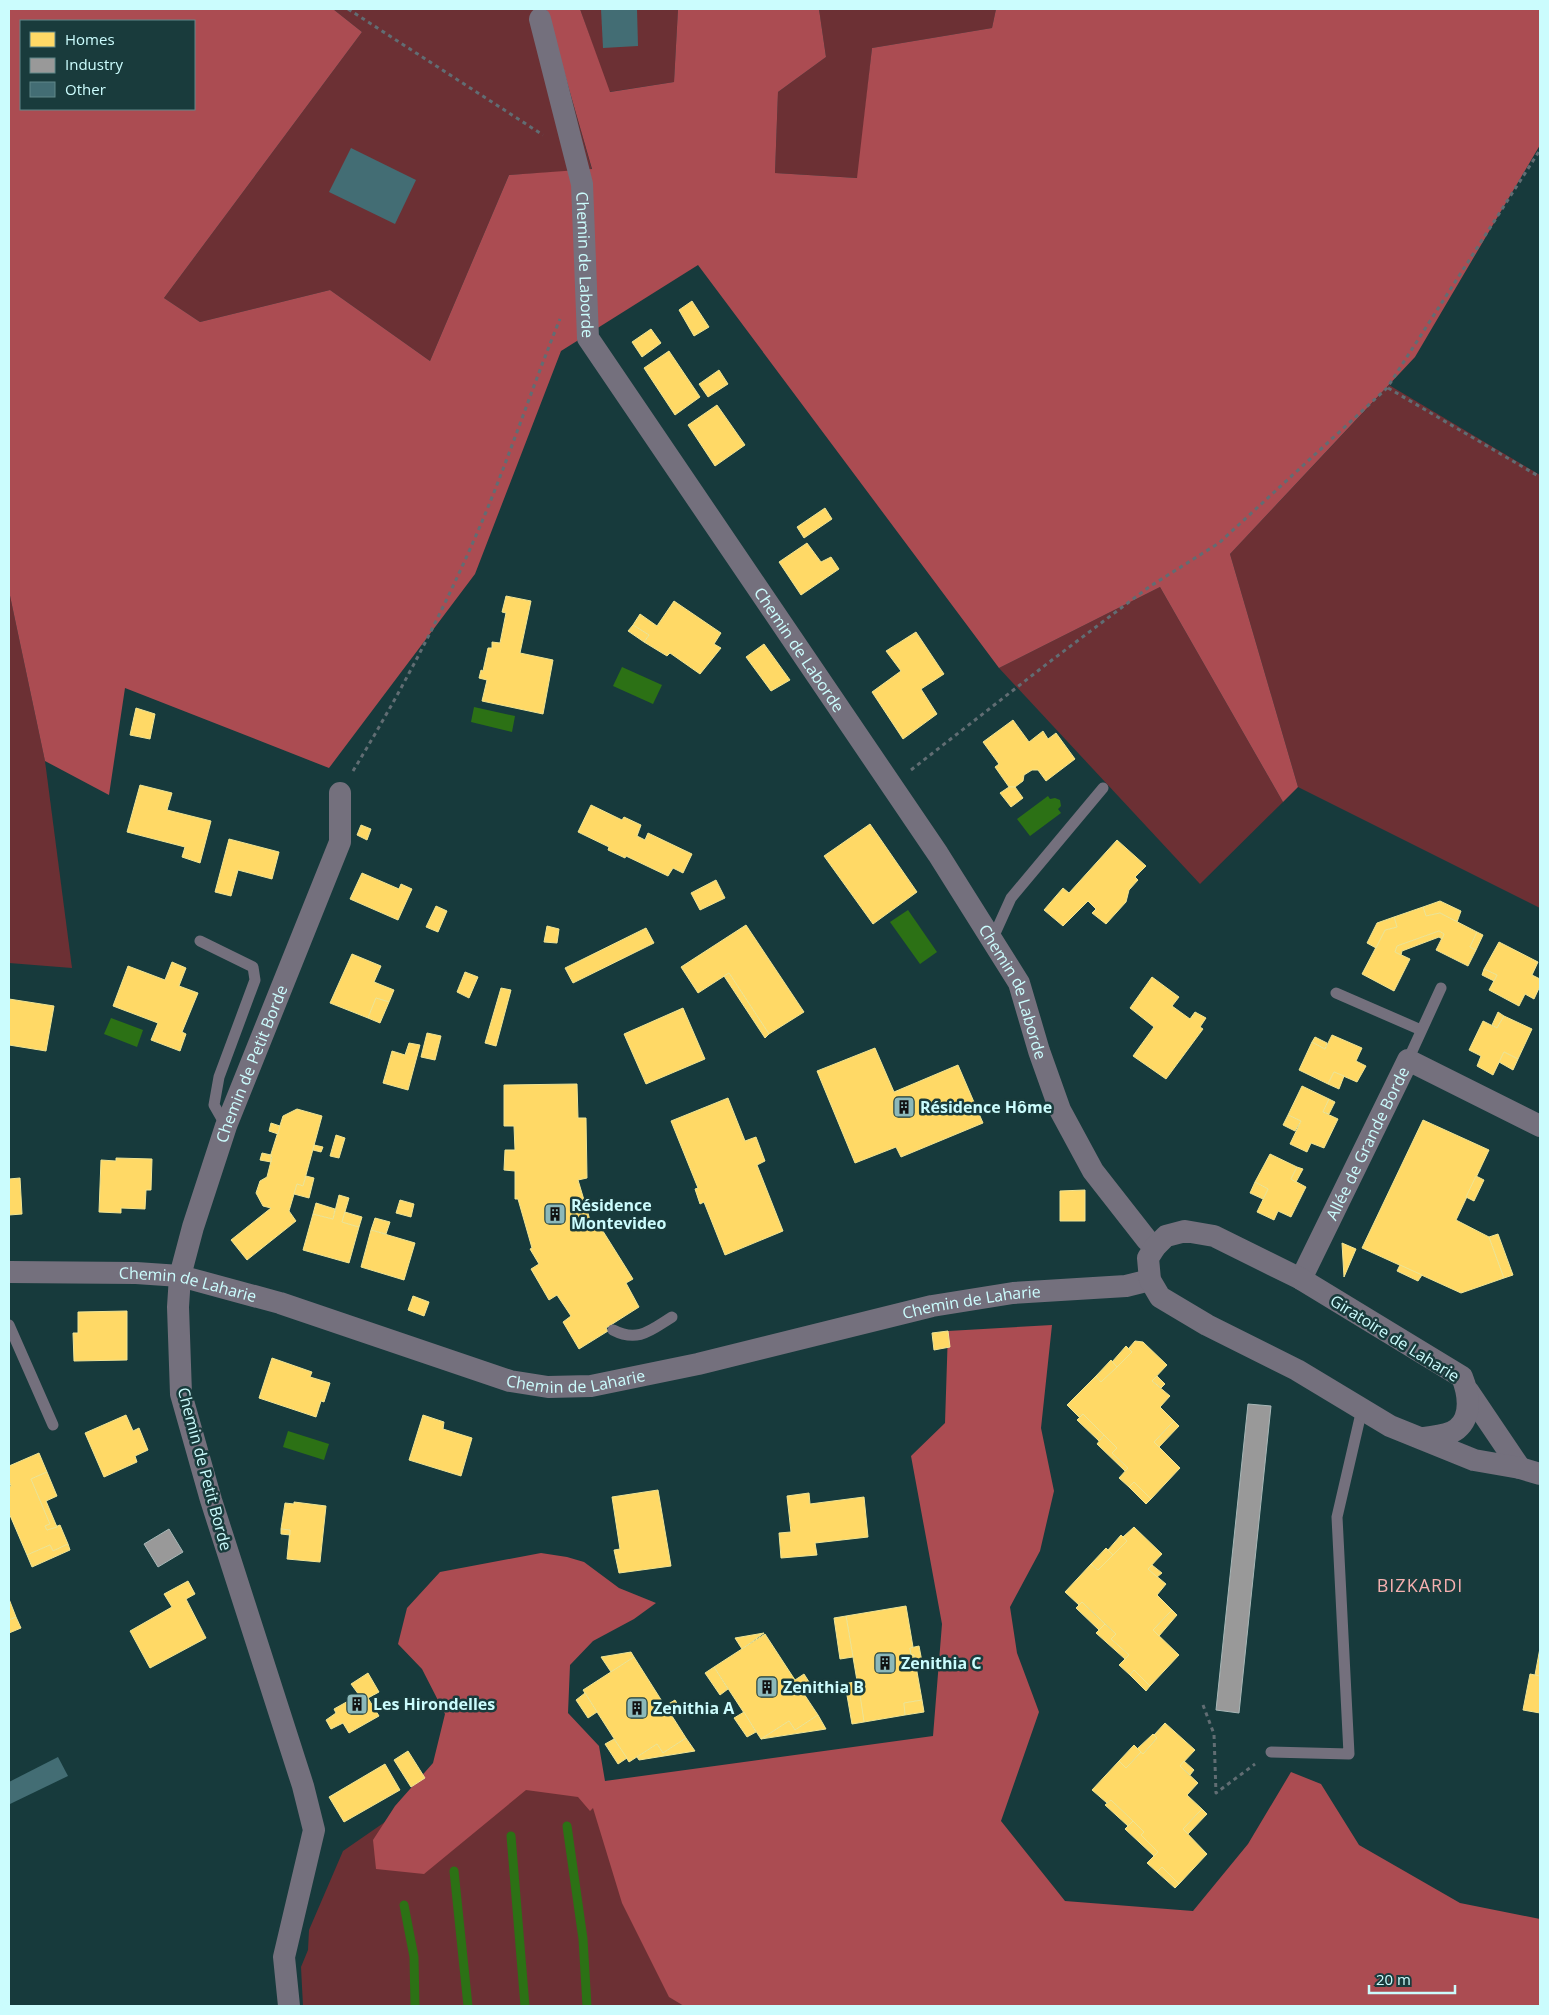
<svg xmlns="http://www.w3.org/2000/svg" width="1549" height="2015" viewBox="0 0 1549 2015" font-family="'Open Sans',sans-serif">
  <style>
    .green { fill: #6c3034 }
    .forest { fill: #ab4c52; fill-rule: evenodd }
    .water { fill: #2c7115 }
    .homes { fill: #ffd966; stroke: #efe493 }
    .industry { fill: #999; stroke: #a8b7b7 }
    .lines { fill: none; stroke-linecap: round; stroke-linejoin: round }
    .stream { stroke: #2c7115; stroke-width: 9 }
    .building { fill: #436d74 }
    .path { stroke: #616d73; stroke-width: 3; stroke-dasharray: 4 4; stroke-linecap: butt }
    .lane { stroke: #74707d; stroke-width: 11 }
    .street { stroke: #74707d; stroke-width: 22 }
    .labels { text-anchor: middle; stroke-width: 5; stroke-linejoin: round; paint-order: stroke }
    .street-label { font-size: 16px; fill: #cbfcfd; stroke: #193b3c }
    .poi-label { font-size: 16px; font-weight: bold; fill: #cbfcfd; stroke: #193b3c; text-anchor: start }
    .neighbourhood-label { font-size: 18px; letter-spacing: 1px; fill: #f5b0b0; stroke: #193b3c }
  </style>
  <rect width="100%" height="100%" fill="#173a3c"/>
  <g class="green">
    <path d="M333,9H546L592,170L509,175L430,361L330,290L200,322L164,298L362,32Z"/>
    <path d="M580,9H678L674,82L609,92Z"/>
    <path d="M819,9H996L992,28L872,48L858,178L775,173L778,92L826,57Z"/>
    <path d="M1389,385L1540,475V908L1298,787L1230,554Z"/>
    <path d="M1160,587L1283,802L1200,884L999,668Z"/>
    <path d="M9,591L45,761L72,968L9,963Z"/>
    <path d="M450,1777L585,1783L685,2006H303L301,1967L308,1950L309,1930L343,1851Z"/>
  </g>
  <g class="forest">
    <path d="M9,9H333L362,32L164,298L200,322L330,290L430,361L509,175L592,169L546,9H580L610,92L674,82L678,9H819L826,57L778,92L775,173L857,178L872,48L992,28L996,9H1540V145L1415,357L1230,554L1298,787L1283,802L1160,587L999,668L698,265L561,351L475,574L329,768L125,688L109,795L45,761L9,591ZM21,21H194V109H21Z"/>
    <path d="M1052,1325L1041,1428L1054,1491L1040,1551L1010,1607L1017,1653L1039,1712L1001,1821L1065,1901L1193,1911L1248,1844L1291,1772L1321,1784L1359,1845L1460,1903L1540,1919V2006H684L669,1997L622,1903L593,1808L590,1811L578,1797L526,1790L424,1874L376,1869L373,1840L395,1806L433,1763L445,1714L422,1669L398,1644L407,1608L440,1572L541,1553L567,1557L584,1562L619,1588L656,1603L634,1619L593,1641L570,1665L568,1713L599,1746L605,1781L933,1736L942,1624L911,1456L945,1423L948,1331Z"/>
  </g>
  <g class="water">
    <path d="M622,667L662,685L653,704L613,686Z"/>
    <path d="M474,707L515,716L512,732L471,722Z"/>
    <path d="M1048,796L1050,799L1055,798L1060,800L1061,806L1058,809L1061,813L1030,836L1017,819Z"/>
    <path d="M908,910L937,952L920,964L890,922Z"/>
    <path d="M111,1018L143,1030L137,1047L104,1034Z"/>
    <path d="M288,1431L329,1444L324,1460L283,1447Z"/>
  </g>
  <g class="homes">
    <path d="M692,301L709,327L694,336L679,310Z"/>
    <path d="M651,329L661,343L642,357L632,342Z"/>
    <path d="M669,351L700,397L675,415L644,368Z"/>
    <path d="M719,370L728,384L708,397L699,384Z"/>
    <path d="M717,405L745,445L715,466L688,425Z"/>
    <path d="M825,508L832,519L804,538L797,527Z"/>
    <path d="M807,543L821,562L831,557L839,569L801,595L779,562Z"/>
    <path d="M506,596L531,601L520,653L553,660L543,714L482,701L487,680L479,678L481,670L483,671L488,648H492V642L500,643L506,613L502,612Z"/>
    <path d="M674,601L721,633L714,644L721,648L700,674L670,653L667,656L644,642L649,635L633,625L640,614L657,626Z"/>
    <path d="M633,625L649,635L644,642L628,631Z"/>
    <path d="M916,632L944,674L921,689L937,714L903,739L872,692L901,671L886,651Z"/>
    <path d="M764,644L790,680L771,691L746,657Z"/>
    <path d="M136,708L155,714L150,739L130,735Z"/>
    <path d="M1013,720L1029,742L1043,731L1048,739L1056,733L1075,759L1046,781L1038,770H1032L1024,775L1023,781L1015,787H1009L995,767L999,764L983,742Z"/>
    <path d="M140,785L172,793L167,810L211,821L200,863L182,857L185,847L127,832Z"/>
    <path d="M1009,787H1015L1023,798L1011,807L1000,793Z"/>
    <path d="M591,805L622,820L624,817L641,825L637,836L645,840L648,833L692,854L683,873L673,868L668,876L626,856L625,858L608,850L609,847L578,832Z"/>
    <path d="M870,824L917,892L873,924L824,856Z"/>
    <path d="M361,825L371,829L367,840L357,835Z"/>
    <path d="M229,839L279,852L272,879L238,870L231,896L215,892Z"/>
    <path d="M1117,840L1146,866L1135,877L1138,880L1129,890L1126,902L1106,924L1092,913L1096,909L1088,901L1063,926L1044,910L1063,888L1069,893Z"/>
    <path d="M362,873L399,889L401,884L412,889L398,920L350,899Z"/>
    <path d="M716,880L725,898L700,910L691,893Z"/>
    <path d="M1440,901L1461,911L1457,922L1440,913L1426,916L1423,907Z"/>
    <path d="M436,906L447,911L438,932L426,927Z"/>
    <path d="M1423,907L1426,916L1440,913L1477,932L1470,947L1476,950L1468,966L1436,950L1444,934L1439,931L1397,946L1395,952L1410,959L1394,991L1362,974L1385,930L1397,927L1394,917Z"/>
    <path d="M1394,917L1397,927L1385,930L1376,948L1367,943L1377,923Z"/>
    <path d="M746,925L804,1012L769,1034L729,973L698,993L681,967Z"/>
    <path d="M547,926L559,929L557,943L544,942Z"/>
    <path d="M646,928L654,943L573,983L565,968Z"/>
    <path d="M1439,931L1444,934L1442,939L1439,937L1402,951L1401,955L1395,952L1397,946Z"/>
    <path d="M1477,932L1483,935L1476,950L1470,947Z"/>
    <path d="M1499,942L1538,962L1532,975L1540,979V986L1534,999L1525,994L1519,1006L1489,990L1497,975L1484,969Z"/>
    <path d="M352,954L381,966L374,982L394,990L389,1002L376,998L368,1018L330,1003Z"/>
    <path d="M172,962L186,968L179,986L198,993L182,1032L186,1034L180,1051L151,1040L158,1023L113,1006L128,966L165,980Z"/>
    <path d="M1484,969L1497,975L1494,981L1482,975Z"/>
    <path d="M465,972L478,977L469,998L457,992Z"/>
    <path d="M729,973L769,1034L765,1038L724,976Z"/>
    <path d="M1152,977L1179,997L1172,1006L1190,1019L1195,1012L1206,1018L1200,1027L1203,1029L1166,1079L1133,1056L1154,1027L1130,1008Z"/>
    <path d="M501,988L511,990L496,1046L485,1043Z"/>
    <path d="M376,998L389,1002L380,1023L368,1018Z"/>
    <path d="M9,999L54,1006L46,1051L9,1045Z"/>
    <path d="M683,1008L705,1059L646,1084L624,1034Z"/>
    <path d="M1498,1012L1504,1016L1497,1028L1492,1025Z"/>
    <path d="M1504,1016L1532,1029L1518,1059L1504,1052L1493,1075L1477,1066L1481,1056L1469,1050L1483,1021L1497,1028Z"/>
    <path d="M427,1033L441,1036L435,1060L421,1057Z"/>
    <path d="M1332,1035L1362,1048L1356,1061L1366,1066L1357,1082L1334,1072L1328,1084L1299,1070L1312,1042L1325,1049Z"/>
    <path d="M1315,1037L1327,1043L1325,1049L1312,1042Z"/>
    <path d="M409,1043L420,1045L408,1090L383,1083L392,1051L405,1055Z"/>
    <path d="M875,1048L894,1092L958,1065L983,1123L901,1157L896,1147L855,1163L817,1071Z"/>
    <path d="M1504,1052L1518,1059L1513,1070L1499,1062Z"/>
    <path d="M1334,1072L1344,1076L1339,1089L1328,1084Z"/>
    <path d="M577,1084L578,1118H586L587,1178L578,1180L593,1230L601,1228L633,1279L626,1283L639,1307L606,1328L608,1331L579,1349L563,1322L571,1316L557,1295L549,1300L531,1269L539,1264L530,1249L532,1248L518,1199H515V1171L504,1170L505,1150H515L514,1126H504V1085Z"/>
    <path d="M1302,1086L1329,1099L1323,1112L1338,1119L1324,1148L1311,1143L1307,1152L1290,1144L1301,1121L1288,1115Z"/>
    <path d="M728,1098L745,1141L756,1137L765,1161L757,1165L783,1231L725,1255L704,1202L700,1204L695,1189L698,1188L671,1121Z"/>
    <path d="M1329,1099L1335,1102L1329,1114L1323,1112Z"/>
    <path d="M297,1109L322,1116L303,1186L297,1184L289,1211L296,1221L247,1260L231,1240L271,1208L263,1206L256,1193L260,1181L267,1177L272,1157H270L283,1116Z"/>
    <path d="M1288,1115L1301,1121L1295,1131L1283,1125Z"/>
    <path d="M1423,1120L1489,1150L1456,1220L1489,1237L1504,1278L1461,1293L1362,1248Z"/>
    <path d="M271,1123L280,1126L278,1134L269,1131Z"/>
    <path d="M336,1135L345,1138L339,1158L330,1156Z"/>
    <path d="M314,1145L323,1147L321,1152L313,1150Z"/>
    <path d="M262,1153L271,1155V1162L260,1160Z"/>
    <path d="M1270,1154L1297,1167L1291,1179L1306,1187L1291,1217L1278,1211L1274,1220L1257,1212L1268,1189L1255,1182Z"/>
    <path d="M116,1158L152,1159L151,1190H146L145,1209L121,1208V1213L99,1212L101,1160L116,1161Z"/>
    <path d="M1297,1167L1303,1169L1296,1182L1291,1179Z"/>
    <path d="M306,1176L314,1178L309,1198L294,1194L297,1184L303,1186Z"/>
    <path d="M1476,1176L1484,1180L1474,1201L1466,1197Z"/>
    <path d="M20,1178L22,1214L9,1215V1179Z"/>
    <path d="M1255,1182L1268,1189L1263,1199L1250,1193Z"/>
    <path d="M1085,1190V1221H1060V1191Z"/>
    <path d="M339,1195L349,1198L342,1222L359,1227L349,1263L303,1250L313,1214L333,1219Z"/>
    <path d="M400,1200L414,1204L411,1217L396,1213Z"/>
    <path d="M316,1203L335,1209L333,1219L313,1214Z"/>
    <path d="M345,1212L362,1217L359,1227L342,1222Z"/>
    <path d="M375,1218L390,1222L386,1234L371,1230Z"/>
    <path d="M371,1230L415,1243L404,1280L361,1267Z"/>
    <path d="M1498,1234L1513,1275L1504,1278L1489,1237Z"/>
    <path d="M1342,1243L1356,1249L1344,1277Z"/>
    <path d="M1400,1265L1422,1275L1418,1281L1397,1271Z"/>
    <path d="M413,1296L429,1302L424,1316L408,1310Z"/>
    <path d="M127,1311V1360L74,1361L73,1333H78V1312Z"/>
    <path d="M948,1331L950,1347L934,1350L932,1333Z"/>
    <path d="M1135,1341L1143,1342L1167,1365L1152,1381L1170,1396L1160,1407L1174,1421L1154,1442L1180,1468L1151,1499L1134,1482L1129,1487L1119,1478L1128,1468L1112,1453L1117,1448L1083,1414L1079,1417L1067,1405L1096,1376L1101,1382L1132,1352L1129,1348Z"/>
    <path d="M1126,1346L1132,1352L1117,1367L1112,1362Z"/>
    <path d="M272,1358L312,1372L310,1377L330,1383L324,1402L321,1401L316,1417L259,1398Z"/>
    <path d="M1111,1360L1117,1367L1101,1382L1096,1376Z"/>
    <path d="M1157,1376L1165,1384L1161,1388L1152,1381Z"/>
    <path d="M1083,1414L1104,1435L1099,1441L1077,1420Z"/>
    <path d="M126,1415L133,1431L139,1428L148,1450L135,1456L137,1462L104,1477L85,1433Z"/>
    <path d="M423,1415L444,1422L443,1429L472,1438L461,1476L409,1460Z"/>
    <path d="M1174,1421L1179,1426L1159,1447L1154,1442Z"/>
    <path d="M1104,1435L1117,1448L1112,1453L1128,1468L1125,1471L1097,1444Z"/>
    <path d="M39,1453L47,1472L31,1479L50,1524L45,1526L47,1530L60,1525L68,1544L53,1551L50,1545L27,1555L9,1513V1487L11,1486L9,1480V1466Z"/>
    <path d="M47,1472L57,1496L46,1501L57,1527L47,1530L45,1526L50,1524L31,1479Z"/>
    <path d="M1134,1482L1151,1499L1146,1504L1129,1487Z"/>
    <path d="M658,1490L671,1566L619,1573L614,1550L620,1549L612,1497Z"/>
    <path d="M809,1493L810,1504L864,1497L868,1537L815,1543L817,1555L781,1558L779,1533L791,1532L787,1496Z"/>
    <path d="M294,1502L326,1506L320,1562L287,1559L290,1530L281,1529L285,1503L294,1504Z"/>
    <path d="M1134,1527L1162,1554L1148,1569L1166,1584L1157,1595L1172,1610L1153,1630L1179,1655L1150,1686L1134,1670L1130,1675L1119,1665L1129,1655L1111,1639L1116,1634L1082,1602L1079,1605L1065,1592L1091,1564L1098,1570L1127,1541L1123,1537Z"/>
    <path d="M281,1529L290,1530V1535L281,1534Z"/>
    <path d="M1121,1535L1127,1541L1113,1555L1108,1550Z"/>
    <path d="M68,1544L70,1550L32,1567L27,1555L50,1545L53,1551Z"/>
    <path d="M1106,1548L1113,1555L1098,1570L1091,1564Z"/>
    <path d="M1152,1565L1162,1573L1157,1577L1148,1569Z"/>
    <path d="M188,1581L195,1594L186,1599L206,1638L150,1668L130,1631L172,1607L164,1594Z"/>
    <path d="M9,1599L16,1617L9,1620Z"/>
    <path d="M1082,1602L1105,1624L1099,1630L1076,1608Z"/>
    <path d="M906,1606L913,1647L910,1648L911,1655H914L922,1700L904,1703L905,1715L864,1722L846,1616Z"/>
    <path d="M1172,1610L1177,1615L1159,1636L1153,1630Z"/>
    <path d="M846,1616L853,1657L840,1659L834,1618Z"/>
    <path d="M16,1617L21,1628L9,1633V1620Z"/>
    <path d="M1105,1624L1116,1634L1111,1639L1129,1655L1125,1659L1096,1633Z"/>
    <path d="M764,1633L742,1649L735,1638Z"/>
    <path d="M765,1634L795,1680L804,1674L811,1685L802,1691L818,1715L795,1730L789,1721L761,1739L714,1667Z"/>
    <path d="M919,1646L923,1667L916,1668L914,1655H911L910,1648Z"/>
    <path d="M1540,1648V1676L1535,1675Z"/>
    <path d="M631,1652L634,1657L611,1672L601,1657Z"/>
    <path d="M634,1657L665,1706L675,1700L681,1710L672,1716L686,1738L663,1753L657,1744L629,1762L583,1690Z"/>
    <path d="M714,1667L728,1689L720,1695L705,1673Z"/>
    <path d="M1134,1670L1150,1686L1146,1691L1130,1675Z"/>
    <path d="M368,1673L379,1692L368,1698L379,1716L349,1733L343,1723L331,1729L326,1720L336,1713L334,1709L359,1695L351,1684Z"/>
    <path d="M1530,1674L1540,1676V1713L1523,1710Z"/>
    <path d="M858,1681L864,1722L852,1724L845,1684Z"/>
    <path d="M585,1693L597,1712L588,1718L576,1700Z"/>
    <path d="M922,1700L924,1712L905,1715L904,1703Z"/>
    <path d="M744,1712L756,1732L747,1737L734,1718Z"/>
    <path d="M818,1715L826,1729L761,1739L789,1721L795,1730Z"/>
    <path d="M1165,1723L1195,1750L1180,1766L1198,1783L1187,1795L1202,1809L1183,1829L1207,1854L1179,1884L1162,1867L1157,1872L1147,1863L1158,1852L1141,1835L1144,1832L1111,1800L1107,1803L1092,1790L1119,1761L1126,1768L1141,1752L1143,1754L1157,1738L1154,1735Z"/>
    <path d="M1153,1734L1157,1738L1143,1754L1137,1749Z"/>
    <path d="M686,1738L695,1751L639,1760L637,1757L657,1744L663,1753Z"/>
    <path d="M614,1739L627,1758L618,1764L605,1744Z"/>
    <path d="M1134,1745L1141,1752L1126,1768L1119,1761Z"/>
    <path d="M408,1751L425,1778L411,1787L394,1760Z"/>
    <path d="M1184,1761L1194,1770L1190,1775L1180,1766Z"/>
    <path d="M385,1764L400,1790L344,1822L329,1797Z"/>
    <path d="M1111,1800L1133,1821L1128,1826L1105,1805Z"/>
    <path d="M1202,1809L1207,1814L1188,1834L1183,1829Z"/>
    <path d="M1133,1821L1144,1832L1141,1835L1158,1852L1154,1856L1125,1829Z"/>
    <path d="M1162,1867L1179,1884L1175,1888L1157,1872Z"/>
  </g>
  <g class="industry">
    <path d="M1248,1404L1271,1406L1239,1713L1216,1710Z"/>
    <path d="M169,1529L183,1552L158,1567L144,1544Z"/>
  </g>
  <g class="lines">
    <g class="stream">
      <path d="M567,1826L583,1939L587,2006"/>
      <path d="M511,1836L525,2006"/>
      <path d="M454,1871L468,2006"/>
      <path d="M404,1905L414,1957L415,2006"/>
    </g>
  </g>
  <g class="building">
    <path d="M601,9H637L638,46L603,48Z"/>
    <path d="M351,148L416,180L395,224L329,192Z"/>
    <path d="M58,1757L68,1776L10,1804L9,1782Z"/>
  </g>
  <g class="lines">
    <g class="path">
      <path d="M348,9L543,135"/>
      <path d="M1388,388L1540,477"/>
      <path d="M911,770L1048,663L1149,587L1219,543L1387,388L1540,150"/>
      <path d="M353,771C398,697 439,620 474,540C506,468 530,392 560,319"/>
      <path d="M1203,1705L1214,1734L1216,1793L1255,1764"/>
    </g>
    <g class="lane">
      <path d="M992,940L1011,898L1103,788"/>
      <path d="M200,941L253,967L255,980L219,1077L214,1105L226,1126"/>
      <path d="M1336,993L1421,1030"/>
      <path d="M1408,1060L1441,988"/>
      <path d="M9,1325L53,1425"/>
      <path d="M613,1330C638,1343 651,1330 672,1317"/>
      <path d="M1271,1752L1349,1754L1337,1517L1362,1409"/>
    </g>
    <g class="street">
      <path id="s1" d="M540,19L582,184L588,338L938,854L1019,983L1039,1051L1060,1110L1093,1171L1147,1240L1155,1247"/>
      <path id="s2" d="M9,1272L136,1273L180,1276L280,1303L510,1381L548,1387L591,1386L698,1364L932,1306L1013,1293L1126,1286L1150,1280"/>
      <path id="s3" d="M1301,1279L1408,1060L1540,1126"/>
      <path d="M1468,1391L1520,1468"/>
      <path d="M1423,1438C1434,1436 1448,1436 1457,1429C1473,1416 1468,1392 1462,1377L1301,1279L1214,1236L1185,1231L1166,1236L1155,1247L1148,1258L1150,1280L1160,1297L1207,1325L1297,1370L1390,1426L1474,1460L1520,1468L1540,1474"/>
      <path id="s4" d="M289,2006L284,1957L314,1830L303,1786L211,1500L181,1394L178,1307L180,1276L193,1227L226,1126L340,842V793"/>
    </g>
  </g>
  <defs>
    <g id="building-square" transform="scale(1.125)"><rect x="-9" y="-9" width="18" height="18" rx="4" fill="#8cb8b9" stroke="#193b3c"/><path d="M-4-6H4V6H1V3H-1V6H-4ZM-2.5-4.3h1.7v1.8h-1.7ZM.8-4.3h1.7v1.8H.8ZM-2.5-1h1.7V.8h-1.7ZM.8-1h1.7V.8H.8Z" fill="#111"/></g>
  </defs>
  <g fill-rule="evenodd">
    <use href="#building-square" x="904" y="1107"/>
    <use href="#building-square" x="555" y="1214"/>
    <use href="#building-square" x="885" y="1663"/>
    <use href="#building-square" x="767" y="1687"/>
    <use href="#building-square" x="357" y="1704"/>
    <use href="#building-square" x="637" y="1708"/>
  </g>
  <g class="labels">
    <g class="street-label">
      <text dy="6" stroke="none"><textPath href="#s1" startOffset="251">Chemin de Laborde</textPath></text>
      <text dy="6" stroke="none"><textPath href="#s1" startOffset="701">Chemin de Laborde</textPath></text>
      <text dy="6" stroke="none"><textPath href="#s1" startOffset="1106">Chemin de Laborde</textPath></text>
      <text dy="6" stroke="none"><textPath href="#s4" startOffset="978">Chemin de Petit Borde</textPath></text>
      <text dy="6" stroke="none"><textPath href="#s3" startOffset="151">Allée de Grande Borde</textPath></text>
      <text dy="6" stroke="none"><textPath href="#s2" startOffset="180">Chemin de Laharie</textPath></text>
      <text dy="6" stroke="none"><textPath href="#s2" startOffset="989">Chemin de Laharie</textPath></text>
      <text transform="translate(1395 1338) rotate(32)" y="6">Giratoire de Laharie</text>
      <text dy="6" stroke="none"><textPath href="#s2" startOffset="584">Chemin de Laharie</textPath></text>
      <text transform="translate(205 1469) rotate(75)" y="6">Chemin de Petit Borde</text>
    </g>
    <g class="poi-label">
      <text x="920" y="1113">Résidence Hôme</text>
      <text x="571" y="1211">Résidence<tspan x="571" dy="18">Montevideo</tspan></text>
      <text x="901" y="1669">Zenithia C</text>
      <text x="783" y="1693">Zenithia B</text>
      <text x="373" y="1710">Les Hirondelles</text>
      <text x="653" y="1714">Zenithia A</text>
    </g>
    <g class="neighbourhood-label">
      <text x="1420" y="1592">BIZKARDI</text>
    </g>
  </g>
  <rect width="1549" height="2015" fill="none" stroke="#cbfcfd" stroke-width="20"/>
  <rect x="20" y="20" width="175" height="90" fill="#193b3c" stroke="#608889"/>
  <rect x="30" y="32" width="25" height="15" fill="#ffd966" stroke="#608889"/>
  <text x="65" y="45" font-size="15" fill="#cbfcfd">Homes</text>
  <rect x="30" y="58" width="25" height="15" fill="#999999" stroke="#608889"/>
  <text x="65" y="70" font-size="15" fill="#cbfcfd">Industry</text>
  <rect x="30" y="82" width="25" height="15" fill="#436d74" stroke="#608889"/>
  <text x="65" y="95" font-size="15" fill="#cbfcfd">Other</text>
  <path d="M1369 1985v8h86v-8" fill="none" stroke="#cbfcfd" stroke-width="2.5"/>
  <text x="1376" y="1985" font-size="15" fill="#cbfcfd" stroke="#193b3c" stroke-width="4" paint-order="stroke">20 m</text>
</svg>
